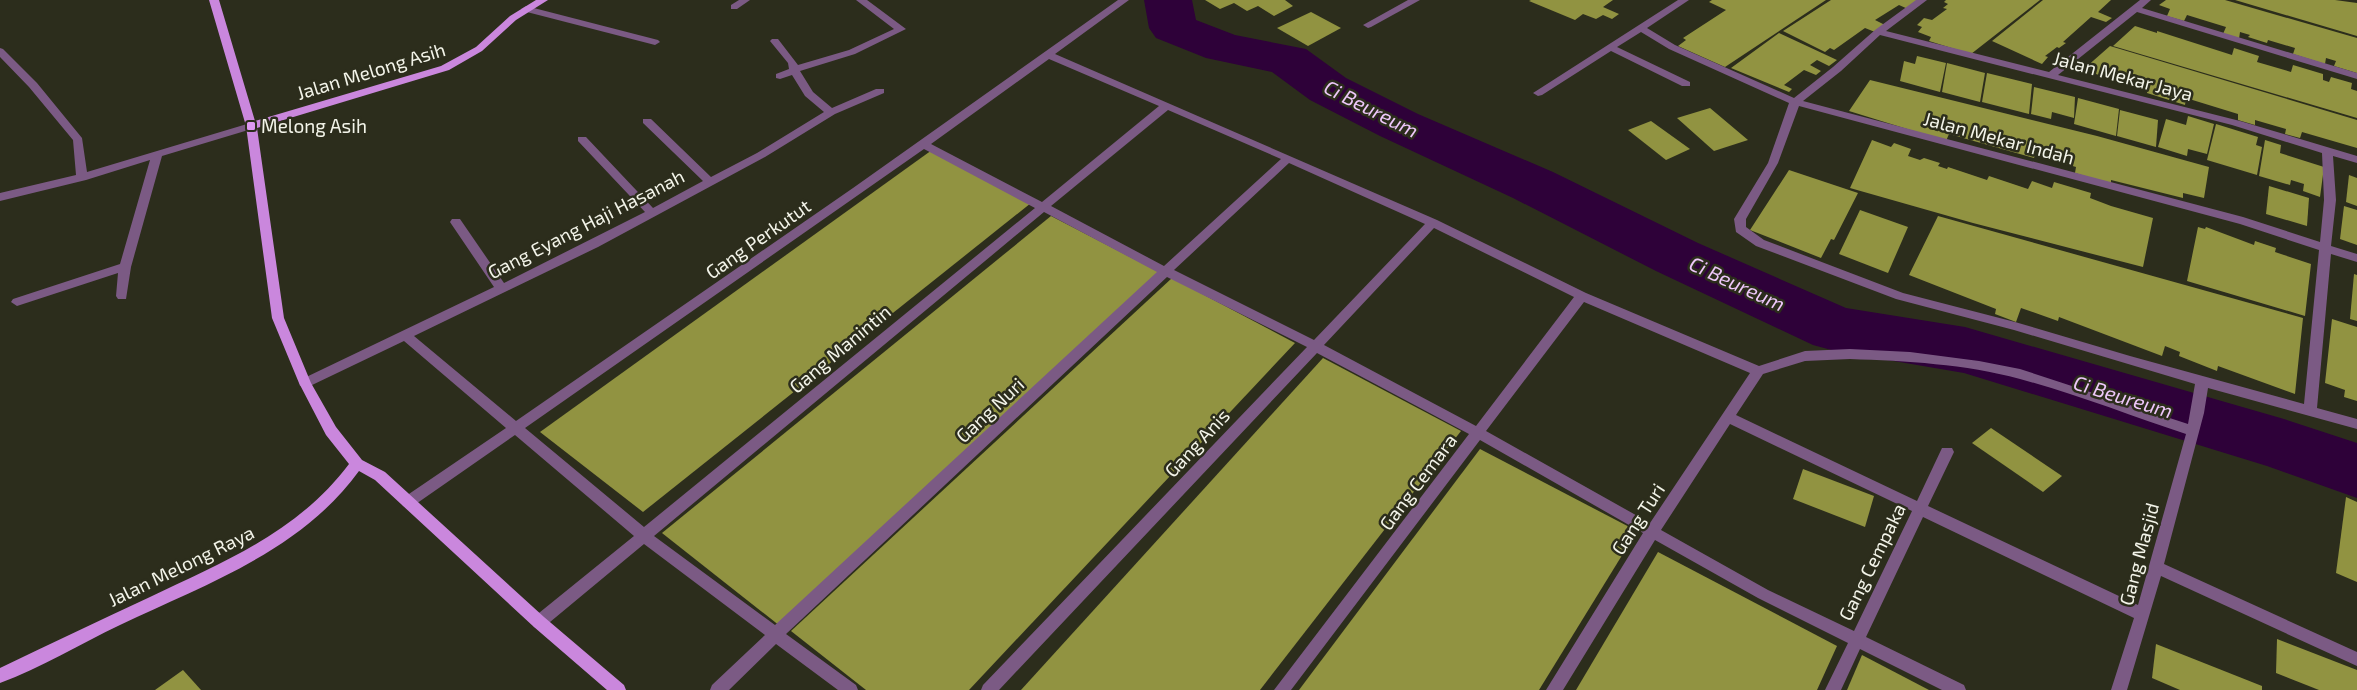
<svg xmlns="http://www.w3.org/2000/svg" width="2357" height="690" viewBox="0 0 2357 690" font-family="'Exo 2',sans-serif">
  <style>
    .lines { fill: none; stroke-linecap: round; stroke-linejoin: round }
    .river { fill: #2e0139; fill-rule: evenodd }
    .building { fill: #919341 }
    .minor { fill: #7b5a84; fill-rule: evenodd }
    .major { fill: #ca87dd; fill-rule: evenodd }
    .poi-dot { fill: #de98f2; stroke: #2c2d1c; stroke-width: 2 }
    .labels { text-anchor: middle; stroke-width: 5; stroke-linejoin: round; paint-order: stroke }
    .street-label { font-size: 19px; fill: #f3f4e9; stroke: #2c2d1c }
    .poi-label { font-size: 19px; fill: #f3f4e9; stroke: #2c2d1c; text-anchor: start }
    .water-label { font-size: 20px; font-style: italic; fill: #efc8fb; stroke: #2c2d1c }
  </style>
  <rect width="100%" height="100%" fill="#2c2d1c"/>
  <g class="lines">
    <path class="river" d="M1144,0H1192L1196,20L1235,35L1306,49L1346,78L1418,114L1553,172L1698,243L1846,308L1965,327L2284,419L2357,443V498L2267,466L1964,373L1835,351L1813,345L1656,271L1513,198L1380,136L1310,100L1272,72L1206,58L1156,38L1149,28Z"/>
  </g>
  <g class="building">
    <path d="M1205,0H1285L1293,6L1274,16L1258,6L1247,11L1234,3L1220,9Z"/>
    <path d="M1531,0H1613L1603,7L1619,14L1612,19L1603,15L1596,19L1583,14L1575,20L1529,1Z"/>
    <path d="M1712,0H1826L1725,67L1678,46L1686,40L1683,38L1726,10L1709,2Z"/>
    <path d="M1831,0H1922L1908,9L1899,5L1875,20L1885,25L1875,32L1865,28L1834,50L1830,48L1825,52L1783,31Z"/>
    <path d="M1946,0H2040L1971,54L1929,41L1931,37L1918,32L1922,27L1917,25L1924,18L1932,20L1947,9L1943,8L1948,4L1944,2Z"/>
    <path d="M2043,0H2111L2098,12L2112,18L2106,22L2091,17L2063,42L2066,43L2059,48L2057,47L2045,56L2048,57L2042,64L1992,41Z"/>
    <path d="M2166,0H2225L2357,38V73L2334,66L2336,61L2326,58L2325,64L2293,54L2295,48L2268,40L2267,43L2248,37L2250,35L2240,32L2239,39L2223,34L2226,27L2187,15L2184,21L2167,16L2170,9L2159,5Z"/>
    <path d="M2235,0H2335L2357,3V36Z"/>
    <path d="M1311,12L1341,28L1308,46L1277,28Z"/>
    <path d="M2135,26L2157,33V31L2232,55L2234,48L2259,56L2257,62L2291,72L2293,65L2323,74V80L2329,82L2331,77L2352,83L2351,89L2357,91V118L2113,46Z"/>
    <path d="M1779,33L1837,60L1829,66L1817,60L1810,65L1821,71L1816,75L1804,70L1784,85L1792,89L1789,92L1731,68Z"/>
    <path d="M2110,46L2357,120V148L2302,132L2300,138L2285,134L2286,129L2255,120V125L2238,120V114L2186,98L2185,105L2147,93L2148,87L2134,82L2135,80L2116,74L2114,80L2090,72L2091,69L2085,68Z"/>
    <path d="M1917,56L1946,63L1940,92L1900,81L1904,61L1915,64Z"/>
    <path d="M1947,63L1985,73L1980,102L1942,92Z"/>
    <path d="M1987,73L2032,84L2029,114L1982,102Z"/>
    <path d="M1870,80L2097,136L2209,167L2204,198L2183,193V198L2111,180V184L2075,173L2076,167L2035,155L2034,158L1949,134L1946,141L1849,111Z"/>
    <path d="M2034,87L2075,97L2074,118L2052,112L2051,119L2031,114Z"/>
    <path d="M2078,98L2119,109L2116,136L2074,124Z"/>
    <path d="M1710,108L1748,140L1714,151L1677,118Z"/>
    <path d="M2120,110L2158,120L2156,147L2117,136Z"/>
    <path d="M2188,116L2214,124L2207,154L2188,149L2187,156L2158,147L2166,119L2186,125Z"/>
    <path d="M1651,121L1690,149L1666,160L1628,130Z"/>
    <path d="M2216,124L2258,137L2256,145L2262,147L2257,175L2207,160Z"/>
    <path d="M1872,140L1891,147L1894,143L1911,149L1908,156L1920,160L1924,158L1940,163L1938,166L1947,169L1948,167L1987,180L1989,176L2028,189L2032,181L2052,188L2054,182L2091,193L2090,198L2111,206L2153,218L2143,267L1973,223L1850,188Z"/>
    <path d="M2265,140L2281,145L2280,153L2324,167L2320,197L2303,191L2304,184L2291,180L2290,185L2259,176Z"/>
    <path d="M932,150L1031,203L643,512L540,432Z"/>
    <path d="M1789,170L1858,193L1834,240L1831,239L1821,258L1750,230Z"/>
    <path d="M2349,175L2357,178V206L2346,202Z"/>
    <path d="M2269,186L2309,198L2307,226L2266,214Z"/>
    <path d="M2344,206L2357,210V245L2340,239Z"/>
    <path d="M1860,210L1908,227L1888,273L1839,254Z"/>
    <path d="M1051,216L1163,274L780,626L662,533Z"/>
    <path d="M1938,216L2303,318L2295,394L2218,366L2217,371L2179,356L2180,352L2165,346L2162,356L2059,317L2058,321L2021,308L2016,322L1995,314L1996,309L1909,275Z"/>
    <path d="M2198,227L2205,229L2206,227L2254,245L2255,241L2276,248L2275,252L2311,264L2305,316L2187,281Z"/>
    <path d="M2354,274L2357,275V321L2350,319Z"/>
    <path d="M1172,278L1295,343L969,690H866L791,631Z"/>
    <path d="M2332,319L2357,327V401L2344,397L2345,390L2325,383Z"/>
    <path d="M1323,358L1461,431L1260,690H1021Z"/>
    <path d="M1991,428L2062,476L2043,492L1972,443Z"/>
    <path d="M1480,449L1637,531L1539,690H1299Z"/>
    <path d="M1803,469L1874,496L1865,527L1793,499Z"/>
    <path d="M2346,497L2357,502V582L2336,573Z"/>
    <path d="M1658,552L1837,646L1817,690H1576Z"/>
    <path d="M2277,639L2357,670V690H2319L2276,673Z"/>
    <path d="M2156,644L2262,686V690H2180L2152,678Z"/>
    <path d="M1862,655L1929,690H1847Z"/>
    <path d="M183,670L201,690H155Z"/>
  </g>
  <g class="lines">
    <g class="minor">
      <path d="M739,0H750L737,9H731V5Z"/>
      <path d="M856,0H867L906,29L855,54L800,71L813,92L832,108L876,89H884V93L835,114L765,157L598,247L414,336L516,421L853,188L1118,0H1129L1055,54L1437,220L1586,293L1759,366L1805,351L1850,349L1910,352L1979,361L2020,369L2188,424L2195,384L2014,330L1896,299L1756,246L1736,232L1734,219L1768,163L1789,103L1669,49L1641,32L1617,47L1690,82V86H1682L1611,51L1542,95L1538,96L1533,93L1678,0H1689L1647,28L1675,45L1794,98L1833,67L1875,30L1916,0H1927L1886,31L2049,72L2140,0H2151L2142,8L2357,73V79L2137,12L2058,75L2240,121L2357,156V163L2333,156L2336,200L2331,246L2357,254V262L2331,254L2317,408L2357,419V429L2208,388L2204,413L2164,564L2357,652V666L2161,576L2127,690H2111L2134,618L1923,517L1866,637L1964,685L1966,690H1942L1860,649L1841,690H1825L1848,643L1758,598L1655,540L1563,690H1546L1643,533L1480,440L1291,690H1274L1469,434L1317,353L999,690H981L983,685L1307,347L1167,277L786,634L856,685L858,690H838L776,644L729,690H710L712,685L765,635L644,544L544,627L539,629L534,627L532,622L534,617L634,536L515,435L413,506L408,508L403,506L401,502L403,498L506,428L404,341L310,386H300L299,383L300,380L494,287L452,225L450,222L452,219H460L504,283L645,212L578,141V137H586L653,208L703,181L643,123V119H651L711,177L757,153L824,112L805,96L792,75L780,79L776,78V74L789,69L788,63L770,41L772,39H778L798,65L849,50L894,29ZM1880,35L2232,125L2322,153L2324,200L2320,242L2243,217L1803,101L1841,71ZM1049,59L1159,106L1042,202L931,144ZM1799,106L2240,224L2319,250L2304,404L2130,356L2015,322L1903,293L1764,240L1746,227V219L1778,163ZM1168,110L1281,159L1164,266L1051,206ZM924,149L1035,208L644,527L525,428ZM1289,163L1425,224L1314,340L1174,270ZM1044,212L1157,272L775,625L654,536ZM1434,228L1574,297L1476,426L1324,345ZM1584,302L1750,373L1650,523L1486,431ZM1850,359C1906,361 1965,364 2020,379C2076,394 2131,416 2186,434L2138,605L1928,506L1954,452L1952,448H1942L1917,501L1736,415L1763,374L1805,361ZM1730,424L1912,511L1854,631L1768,590L1661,530Z"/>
      <path d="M1408,0H1420L1371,27L1368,28L1363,25Z"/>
      <path d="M526,6L658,40L660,42L655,45L523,11L521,9Z"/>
      <path d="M0,48L3,49L37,83L82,138L87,172L247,124L251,123L256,126L255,128L162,156L131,267L126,299H118L116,296L118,273L17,306L11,302L13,299L120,264L150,160L86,180L0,201V193L76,175L73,140L29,87L0,57Z"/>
    </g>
    <path class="major" d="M209,0H219L255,121L441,66L476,47L510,16L536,0H548L516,20L482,51L449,70L257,128L284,318L311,383L336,427L362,460L385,472L544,617L624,685L626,690H607L534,627L375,480L359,471C301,551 206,584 120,625C80,644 41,668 0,683V668C50,644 100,620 150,597C225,561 298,532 349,464L326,435L299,383L272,318L246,126Z"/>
  </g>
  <rect class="poi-dot" x="246" y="121" width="10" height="10" rx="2.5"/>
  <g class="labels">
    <g class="street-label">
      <text transform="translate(371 71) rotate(-17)" y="7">Jalan Melong Asih</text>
      <text transform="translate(2123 76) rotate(15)" y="7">Jalan Mekar Jaya</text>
      <text transform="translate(1999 138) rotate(15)" y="7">Jalan Mekar Indah</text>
      <text transform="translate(586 224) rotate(-27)" y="7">Gang Eyang Haji Hasanah</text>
      <text transform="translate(758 239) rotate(-35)" y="7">Gang Perkutut</text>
      <text transform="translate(840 349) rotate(-40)" y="7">Gang Manintin</text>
      <text transform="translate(990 410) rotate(-43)" y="7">Gang Nuri</text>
      <text transform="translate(1197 443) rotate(-47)" y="7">Gang Anis</text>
      <text transform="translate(1418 482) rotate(-53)" y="7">Gang Cemara</text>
      <text transform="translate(1638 519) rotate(-57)" y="7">Gang Turi</text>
      <text transform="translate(2139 554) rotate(-75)" y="7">Gang Masjid</text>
      <text transform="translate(1872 562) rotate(-64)" y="7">Gang Cempaka</text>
      <text transform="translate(181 566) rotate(-26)" y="7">Jalan Melong Raya</text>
    </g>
    <g class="poi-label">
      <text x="261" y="133">Melong Asih</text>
    </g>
    <g class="water-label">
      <text transform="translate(1371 109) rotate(27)" y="7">Ci Beureum</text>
      <text transform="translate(1737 284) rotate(25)" y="7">Ci Beureum</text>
      <text transform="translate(2123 397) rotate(17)" y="7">Ci Beureum</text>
    </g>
  </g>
</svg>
